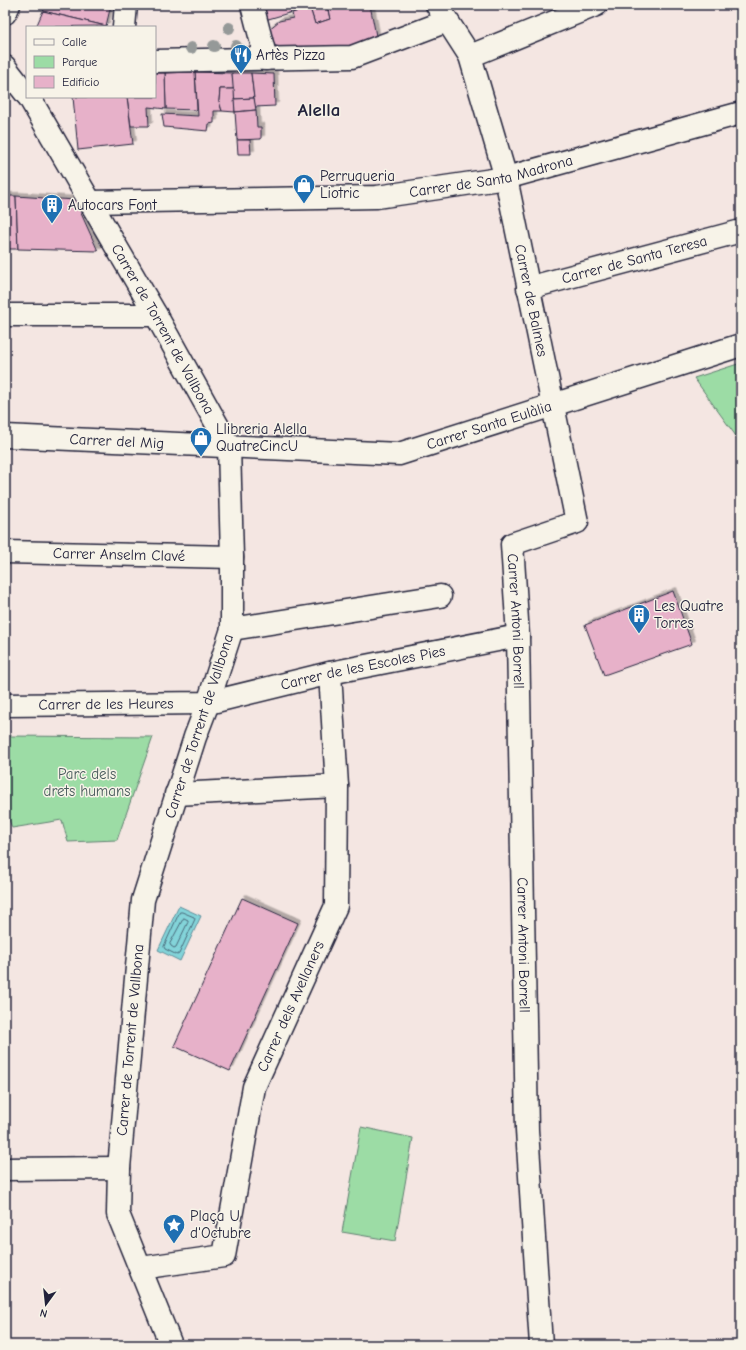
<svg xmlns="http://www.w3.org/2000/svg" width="746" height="1350" viewBox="0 0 746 1350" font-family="'Comic Neue',sans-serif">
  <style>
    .green { fill: #9cdca5; stroke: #5f7f70 }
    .water { fill: #83d4d9; stroke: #5c8d9a }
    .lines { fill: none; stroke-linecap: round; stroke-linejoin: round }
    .shore { stroke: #49697a; stroke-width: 1 }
    .building { fill: #e7b1c9; stroke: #22223b; filter: url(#shadow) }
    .street-casing { stroke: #22223b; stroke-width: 25 }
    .secondary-casing { stroke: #22223b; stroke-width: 25 }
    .street { stroke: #f7f3e8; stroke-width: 22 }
    .secondary { stroke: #f7f3e8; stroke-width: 22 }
    .tree { fill: #959998 }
    .labels { text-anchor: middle; stroke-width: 3; stroke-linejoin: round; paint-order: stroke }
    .poi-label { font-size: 15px; fill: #22223b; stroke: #f7f3e8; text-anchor: start }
    .street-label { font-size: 15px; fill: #22223b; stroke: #f7f3e8 }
    .park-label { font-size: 15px; fill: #475a5b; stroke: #f7f3e8 }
    .district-label { font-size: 19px; font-weight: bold; fill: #22223b; stroke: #f7f3e8 }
  </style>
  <defs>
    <filter id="shadow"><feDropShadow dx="3.5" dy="-3.5" stdDeviation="0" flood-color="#0004"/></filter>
  </defs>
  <rect width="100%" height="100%" fill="#f4e6e2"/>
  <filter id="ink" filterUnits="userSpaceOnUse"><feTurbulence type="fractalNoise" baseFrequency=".025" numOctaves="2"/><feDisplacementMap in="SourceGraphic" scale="8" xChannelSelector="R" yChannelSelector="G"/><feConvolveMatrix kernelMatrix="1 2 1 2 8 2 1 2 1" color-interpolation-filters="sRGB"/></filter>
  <g filter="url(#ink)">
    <g class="green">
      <path d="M741,363V443L694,378Z"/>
      <path d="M5,736L153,737L117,840L68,842L62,820L12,828L5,808Z"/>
      <path d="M361,1127L413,1138L395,1241L342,1232Z"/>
    </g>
    <path class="water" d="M179,906L201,916L180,961L158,950Z"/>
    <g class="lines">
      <g class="shore">
        <path d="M180,912H182L194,917L195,919L179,954L177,955L165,949L164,947Z"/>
        <path d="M184,918L188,920V922L176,947L174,948L171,946L170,944Z"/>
      </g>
    </g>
    <g class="building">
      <path d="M47,5H111L106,26L43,11Z"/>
      <path d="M261,5H316L265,20Z"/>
      <path d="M320,5H327L330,19L315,24L310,8Z"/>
      <path d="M327,5H370L378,46L304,56L301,47L290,49L272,45L268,30L279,21L293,18L292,13L310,8L315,24L330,19Z"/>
      <path d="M43,11L106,26L36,27Z"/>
      <path d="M195,72L232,73L234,89H220L219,101L222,111H214V123L209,124L208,131L164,127L162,114L198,116Z"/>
      <path d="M195,72L197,110L166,109L165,73Z"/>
      <path d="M155,73H165L166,109L148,107L149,126H131L127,97H155Z"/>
      <path d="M232,73H251L254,98L234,99Z"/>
      <path d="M251,73L274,74L275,106L255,107Z"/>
      <path d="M220,89H234L235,112L222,111L219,101Z"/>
      <path d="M73,97H127L133,144L78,150Z"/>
      <path d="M254,98L256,110L235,112L234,99Z"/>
      <path d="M256,110L257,127H261V139L237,140L235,112Z"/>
      <path d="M237,140H250L251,154H238Z"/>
      <path d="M5,196H16L18,249H5Z"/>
      <path d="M16,196L75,200L98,251L18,249Z"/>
      <path d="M673,591L692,644L604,675L585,625Z"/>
      <path d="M242,898L298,923L230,1071L174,1046Z"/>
    </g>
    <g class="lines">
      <g class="street-casing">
        <g id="street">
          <path d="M252,5L266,59"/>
          <path id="s1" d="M437,5L470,56L506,178L577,522L512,544L518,636L527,1130L541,1345"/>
          <path d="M124,27L126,5"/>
          <path d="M470,56L596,5"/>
          <path d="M155,61L352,57L447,21"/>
          <path d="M5,67L27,95"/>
          <path id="s2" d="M29,97L156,315L229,446L232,557V629L208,703L195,737L143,900L119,1168L118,1214L171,1345"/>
          <path id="s3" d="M90,202L377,197L506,178L741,113"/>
          <path id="s4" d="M528,288L741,231"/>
          <path d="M5,315H156"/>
          <path id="s5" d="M5,436L399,454L741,345"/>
          <path id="s6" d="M5,552L232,557"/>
          <path d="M232,629L440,596"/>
          <path id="s7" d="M5,705L208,703L330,673L518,636"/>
          <path d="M176,794L337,786"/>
          <path d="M5,1169L119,1168"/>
          <path id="s8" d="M141,1268L224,1256L254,1087L336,906L337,786L330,673"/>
        </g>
      </g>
      <g class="secondary-casing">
        <path id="secondary" d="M5,13L9,5"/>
      </g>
      <use href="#street" class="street"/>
      <use href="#secondary" class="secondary"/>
    </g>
    <g class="tree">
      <circle cx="229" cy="28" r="6"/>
      <circle cx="214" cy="46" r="6"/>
      <circle cx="236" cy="46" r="6"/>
      <circle cx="191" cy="48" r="6"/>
    </g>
  </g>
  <defs>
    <g id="restaurant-pin" transform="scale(1.15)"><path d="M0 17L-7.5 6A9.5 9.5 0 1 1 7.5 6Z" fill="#1f6fb2" stroke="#f7f3e8"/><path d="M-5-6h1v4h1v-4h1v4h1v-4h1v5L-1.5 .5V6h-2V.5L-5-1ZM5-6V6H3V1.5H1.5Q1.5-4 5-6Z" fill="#fff"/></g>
    <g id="shop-pin" transform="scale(1.15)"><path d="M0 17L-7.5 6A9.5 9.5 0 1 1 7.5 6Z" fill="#1f6fb2" stroke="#f7f3e8"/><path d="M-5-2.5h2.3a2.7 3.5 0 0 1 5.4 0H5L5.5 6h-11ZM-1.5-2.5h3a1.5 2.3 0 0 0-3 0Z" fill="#fff"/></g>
    <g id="building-pin" transform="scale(1.15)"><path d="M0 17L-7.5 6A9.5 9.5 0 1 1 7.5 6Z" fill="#1f6fb2" stroke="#f7f3e8"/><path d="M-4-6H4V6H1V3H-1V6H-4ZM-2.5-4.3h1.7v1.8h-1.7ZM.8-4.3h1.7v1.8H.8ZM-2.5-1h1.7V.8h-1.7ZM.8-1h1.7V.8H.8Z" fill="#fff"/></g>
    <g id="sight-pin" transform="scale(1.15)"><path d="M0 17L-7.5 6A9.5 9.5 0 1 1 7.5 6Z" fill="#1f6fb2" stroke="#f7f3e8"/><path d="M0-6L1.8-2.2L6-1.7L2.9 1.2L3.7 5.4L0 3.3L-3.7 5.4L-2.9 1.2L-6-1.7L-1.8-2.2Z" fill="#fff"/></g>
  </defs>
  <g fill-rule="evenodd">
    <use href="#restaurant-pin" x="241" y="55"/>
    <use href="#shop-pin" x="304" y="185"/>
    <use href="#building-pin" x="52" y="205"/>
    <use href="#shop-pin" x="201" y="438"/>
    <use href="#building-pin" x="639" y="615"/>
    <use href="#sight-pin" x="174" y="1225"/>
  </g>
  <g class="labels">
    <g class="poi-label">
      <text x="256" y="60">Artès Pizza</text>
      <text x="320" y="181">Perruqueria<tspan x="320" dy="17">Liotric</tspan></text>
      <text x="68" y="210">Autocars Font</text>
      <text x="216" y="434">Llibreria Alella<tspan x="216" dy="17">QuatreCincU</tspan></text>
      <text x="654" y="611">Les Quatre<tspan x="654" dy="17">Torres</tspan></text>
      <text x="190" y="1221">Plaça U<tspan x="190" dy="17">d'Octubre</tspan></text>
    </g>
    <g class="street-label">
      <text dy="5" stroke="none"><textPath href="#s3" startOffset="403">Carrer de Santa Madrona</textPath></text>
      <text dy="5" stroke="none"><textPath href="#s4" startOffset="110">Carrer de Santa Teresa</textPath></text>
      <text dy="5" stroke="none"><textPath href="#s1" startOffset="313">Carrer de Balmes</textPath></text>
      <text dy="5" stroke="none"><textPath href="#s2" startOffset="268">Carrer de Torrent de Vallbona</textPath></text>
      <text dy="5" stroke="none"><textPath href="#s5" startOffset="489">Carrer Santa Eulàlia</textPath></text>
      <text dy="5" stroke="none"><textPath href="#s5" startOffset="112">Carrer del Mig</textPath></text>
      <text dy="5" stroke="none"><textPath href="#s6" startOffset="114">Carrer Anselm Clavé</textPath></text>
      <text dy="5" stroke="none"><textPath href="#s1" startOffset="685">Carrer Antoni Borrell</textPath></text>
      <text dy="5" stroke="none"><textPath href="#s7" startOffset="362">Carrer de les Escoles Pies</textPath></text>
      <text dy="5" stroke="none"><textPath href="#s7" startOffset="101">Carrer de les Heures</textPath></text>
      <text transform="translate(199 726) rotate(-72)" y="5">Carrer de Torrent de Vallbona</text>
      <text dy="5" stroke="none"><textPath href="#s1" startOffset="1009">Carrer Antoni Borrell</textPath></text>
      <text dy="5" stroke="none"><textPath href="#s8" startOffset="344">Carrer dels Avellaners</textPath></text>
      <text transform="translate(130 1040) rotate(-85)" y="5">Carrer de Torrent de Vallbona</text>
    </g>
    <g class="park-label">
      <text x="87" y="779">Parc dels<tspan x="87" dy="17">drets humans</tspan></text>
    </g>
    <g class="district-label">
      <text x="319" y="116">Alella</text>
    </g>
  </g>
  <rect width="746" height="1350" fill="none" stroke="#f7f3e8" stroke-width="20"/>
  <rect x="10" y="10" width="726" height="1330" fill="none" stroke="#22223b" stroke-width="1.5" filter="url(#ink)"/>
  <rect x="26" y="26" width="130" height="72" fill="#f7f3e8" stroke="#a29fa3"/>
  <rect x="34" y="39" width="20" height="6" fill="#f7f3e8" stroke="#a29fa3"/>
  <text x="62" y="46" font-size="12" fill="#22223b">Calle</text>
  <rect x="34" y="56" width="20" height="12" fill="#9cdca5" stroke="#a29fa3"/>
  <text x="62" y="66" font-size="12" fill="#22223b">Parque</text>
  <rect x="34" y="76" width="20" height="12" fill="#e7b1c9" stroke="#a29fa3"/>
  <text x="62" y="86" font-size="12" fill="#22223b">Edificio</text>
  <g transform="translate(46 1304) rotate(195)" stroke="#f7f3e8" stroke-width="3" paint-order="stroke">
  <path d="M0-3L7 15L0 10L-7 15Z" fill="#22223b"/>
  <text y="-6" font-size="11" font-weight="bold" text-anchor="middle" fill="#22223b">N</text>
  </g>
</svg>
